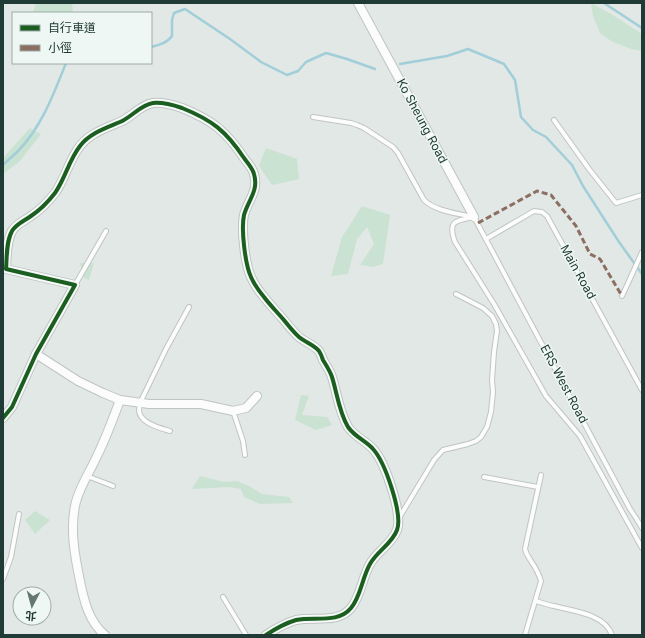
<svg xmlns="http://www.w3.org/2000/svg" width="645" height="638" viewBox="0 0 645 638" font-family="Inter,'Noto Sans TC',sans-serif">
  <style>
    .green { fill: #cae2d2 }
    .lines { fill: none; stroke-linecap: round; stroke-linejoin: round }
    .stream { stroke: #a1ced8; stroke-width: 2.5 }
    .lane-casing { stroke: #bfc5c2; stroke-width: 6 }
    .street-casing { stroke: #bfc5c2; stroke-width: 10 }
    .lane { stroke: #fbfcfb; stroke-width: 4 }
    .street { stroke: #fbfcfb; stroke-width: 8 }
    .quiet { stroke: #8d6e63; stroke-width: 3; stroke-dasharray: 6 3; stroke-linecap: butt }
    .cycleway-casing { stroke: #eff7f4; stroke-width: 6 }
    .cycleway { stroke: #1b5e20; stroke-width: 4 }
    .labels { text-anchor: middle; stroke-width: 3; stroke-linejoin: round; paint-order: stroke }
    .street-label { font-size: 12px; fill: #203b35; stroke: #eff7f4 }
  </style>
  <rect width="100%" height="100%" fill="#e2e8e5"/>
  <g class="green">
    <path d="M36,3H72L73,13H33Z"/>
    <path d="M591,3L611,14L642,34V51L631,49L611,41L600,33L593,16Z"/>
    <path d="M30,128L41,134L20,161L3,174V158Z"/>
    <path d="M266,148L297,159L299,179L272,185L259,166Z"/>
    <path d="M362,206L390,215L383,264L373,267L360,265L374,244L367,227L357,239L348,274L331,276L342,237Z"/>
    <path d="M80,263H94L89,280L84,278Z"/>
    <path d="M301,395L309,396L302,415L327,417L332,425L316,430L295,420Z"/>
    <path d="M200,476L224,482L237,481L249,486L262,494L289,497L293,503L260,504L244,497L241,489L229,487L192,489Z"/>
    <path d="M35,511L50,520L35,534L25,520Z"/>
  </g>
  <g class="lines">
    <g class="stream">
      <path d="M604,3L642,28"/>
      <path d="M151,47C159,45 167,43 172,36V20L174,13L185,9L230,39L261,62L287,75L298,71L306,62L326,53L347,59L375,69"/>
      <path d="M400,64L447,56L468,49L504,64L515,80L521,117L533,130L546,137L572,165L583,186L619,242L642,274"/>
      <path d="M3,165C8,160 14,155 19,150C42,126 54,93 66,63"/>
    </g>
    <g class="lane-casing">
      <g id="lane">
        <path d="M313,117L351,123L357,125L364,128L393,147L398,153L424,200C435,211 457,213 472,217"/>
        <path d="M554,120L589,169L616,203L642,195"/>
        <path d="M474,217C456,221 447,220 455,242L494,304L546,396L580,436L642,548"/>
        <path d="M474,217L630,509L636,518L642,528"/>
        <path d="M486,239L534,211L542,212L547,216L642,390"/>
        <path d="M75,285L106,231"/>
        <path d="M622,296L629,281L642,252"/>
        <path d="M233,411L243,441L245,455"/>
        <path d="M170,431C160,428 139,423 139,410C139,409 140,404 140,403L166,349L189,307"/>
        <path d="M87,476L113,486"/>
        <path d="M484,477L538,487"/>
        <path d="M399,518L434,460L443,450L468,444L476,441L481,437L487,427L491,412L493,392L492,380L494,352L497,331L496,324L492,316L483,308L456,294"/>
        <path d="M3,579L11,557L19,514"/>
        <path d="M223,597L246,635"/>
        <path d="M536,601C542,603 548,605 554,606C573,611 605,614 612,635"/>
        <path d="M525,635L541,581C539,574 535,567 531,561C528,556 526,554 525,549L541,475"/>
      </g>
    </g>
    <g class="street-casing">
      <g id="street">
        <path d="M358,3L474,217"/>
        <path d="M36,354L78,381L103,393L120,400L149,404H201L233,411L246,408L257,396"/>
        <path d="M3,418L12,407L36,354L75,285L6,269C7,257 6,242 12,231C16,224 24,221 31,216C40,210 48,202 55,193C65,179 69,160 80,146C90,133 106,128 120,122C132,117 140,105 153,103C163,102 173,105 182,108C212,120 226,131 244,158C248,163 253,169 254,174C259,191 248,200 244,215C241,229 245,264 251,277C254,284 259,291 264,297C270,305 277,312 283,319C288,325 293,332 299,337C305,342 314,345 319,351C321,354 322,357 323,360C326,365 330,371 332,377C337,393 339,412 348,427C355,437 366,441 373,449C385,462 403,514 397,530C392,544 377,551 370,564C362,578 361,596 351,608C338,624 314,616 296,620C286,623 275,629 266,635"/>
        <path d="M105,635C89,622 84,601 80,581C75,557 70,531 75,506C78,489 90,472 97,456C106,438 113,419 120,400"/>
      </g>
    </g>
    <use href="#lane" class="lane"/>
    <use href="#street" class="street"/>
    <path class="quiet" d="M478,223L537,191L551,195L576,226L590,254L600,259L622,296"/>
    <g class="cycleway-casing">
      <path id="cycleway" d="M3,418L12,407L36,354L75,285L6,269C7,257 6,242 12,231C16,224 24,221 31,216C40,210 48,202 55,193C65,179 69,160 80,146C90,133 106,128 120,122C132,117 140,105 153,103C163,102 173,105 182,108C212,120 226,131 244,158C248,163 253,169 254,174C259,191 248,200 244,215C241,229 245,264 251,277C254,284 259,291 264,297C270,305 277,312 283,319C288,325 293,332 299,337C305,342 314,345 319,351C321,354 322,357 323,360C326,365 330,371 332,377C337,393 339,412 348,427C355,437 366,441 373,449C385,462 403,514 397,530C392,544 377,551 370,564C362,578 361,596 351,608C338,624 314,616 296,620C286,623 275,629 266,635"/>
    </g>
    <use href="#cycleway" class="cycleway"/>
  </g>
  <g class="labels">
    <g class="street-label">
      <text transform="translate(422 121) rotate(62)" y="4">Ko Sheung Road</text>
      <text transform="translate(578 272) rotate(61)" y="4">Main Road</text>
      <text transform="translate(564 384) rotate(62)" y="4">ERS West Road</text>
    </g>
  </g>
  <rect width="645" height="638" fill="none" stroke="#203b35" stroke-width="8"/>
  <rect x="12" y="12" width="140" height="52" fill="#eff7f4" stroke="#9caca8"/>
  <rect x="20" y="25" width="20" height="6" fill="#1b5e20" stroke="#9caca8"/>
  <text x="48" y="32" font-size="12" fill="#203b35">自行車道</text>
  <rect x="20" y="45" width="20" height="6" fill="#8d6e63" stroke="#9caca8"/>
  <text x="48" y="52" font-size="12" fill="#203b35">小徑</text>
  <g transform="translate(32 606) rotate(186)"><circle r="19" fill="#eff7f4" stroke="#9caca8"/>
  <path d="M0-3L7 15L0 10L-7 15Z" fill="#647873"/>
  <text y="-6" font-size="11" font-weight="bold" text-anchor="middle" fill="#203b35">北</text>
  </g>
</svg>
